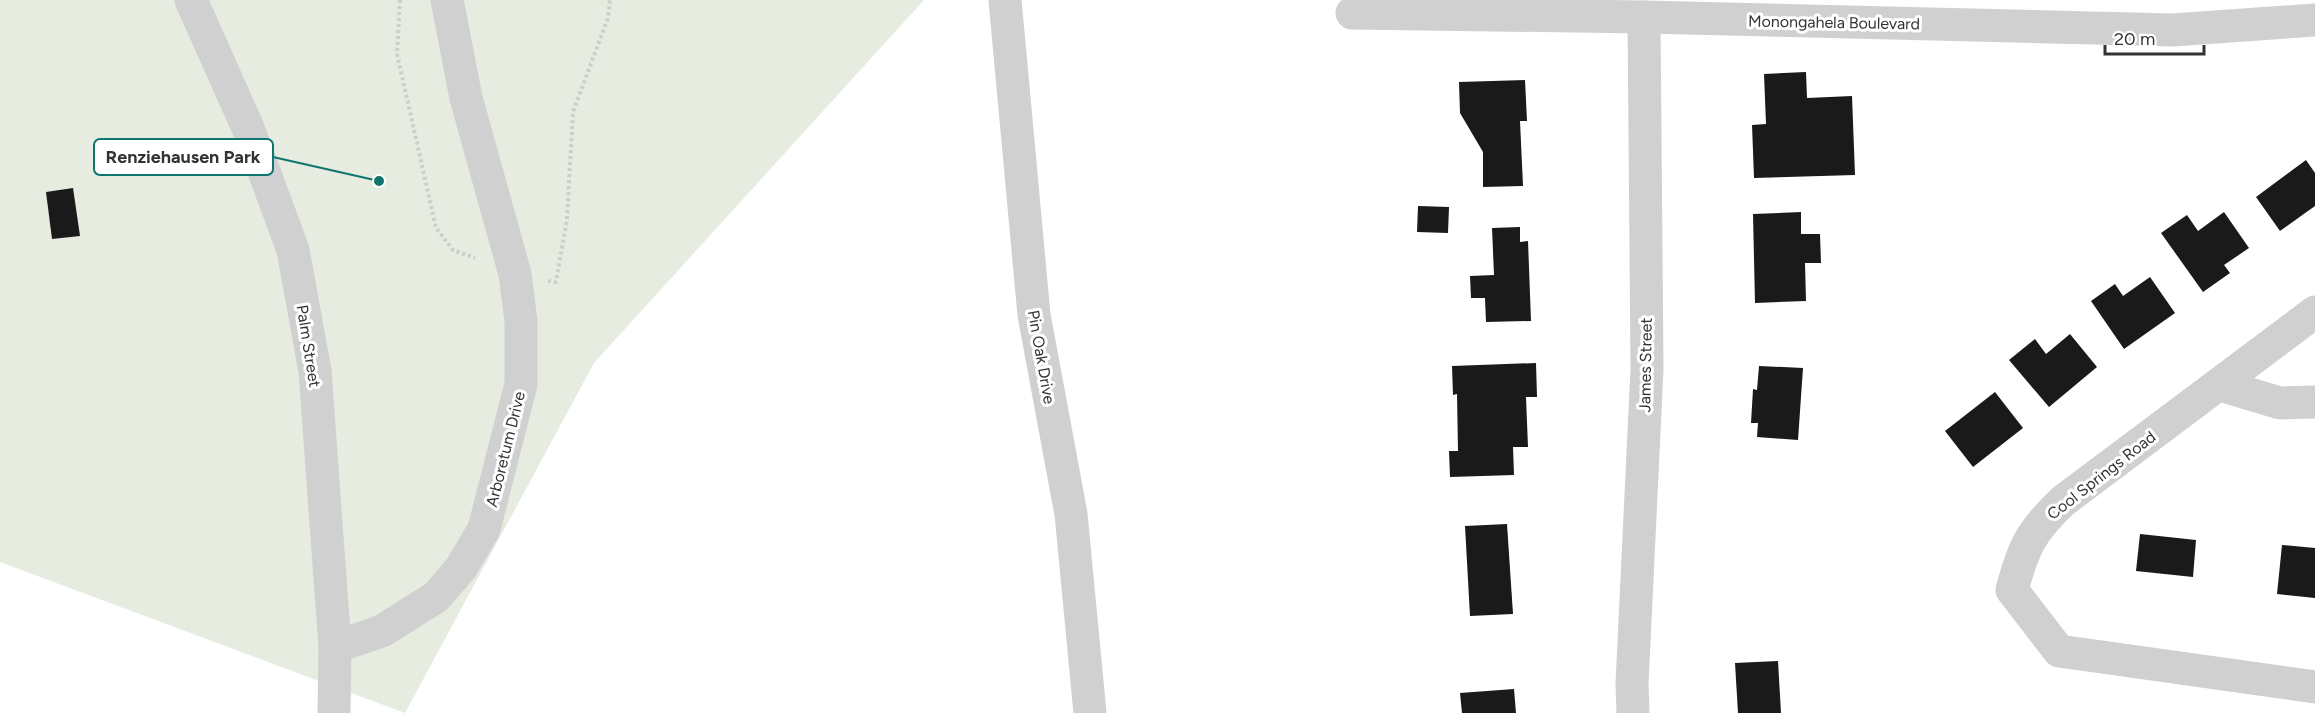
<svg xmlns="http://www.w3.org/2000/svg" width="2315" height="713" viewBox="0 0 2315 713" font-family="Figtree,sans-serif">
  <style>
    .green { fill: #e6ecdf }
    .building { fill: #1a1a1a }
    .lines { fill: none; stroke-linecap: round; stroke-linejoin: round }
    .path { stroke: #cdcdcd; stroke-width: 4; stroke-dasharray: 3 3; stroke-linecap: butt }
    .minor { stroke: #d0d0d0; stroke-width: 33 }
    .labels { text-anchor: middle; stroke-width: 6; stroke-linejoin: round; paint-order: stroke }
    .street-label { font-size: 16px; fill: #333; stroke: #fff }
    .leader { fill: none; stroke: #0f766e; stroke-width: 2 }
    .callout-dot { fill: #0f766e; stroke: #fff; stroke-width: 2 }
    .callout { fill: #fff; stroke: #0f766e; stroke-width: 2 }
    .callout-label { font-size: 18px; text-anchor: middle; font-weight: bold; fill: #333 }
  </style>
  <rect width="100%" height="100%" fill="#fff"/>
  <path class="green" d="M0,0H924L594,363L405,713L0,562Z"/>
  <g class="building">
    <path d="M1806,72L1807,98L1852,96L1855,175L1754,178L1752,125L1766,124L1764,74Z"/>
    <path d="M1525,80L1527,121H1520L1523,186L1483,187V152L1460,113L1459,82Z"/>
    <path d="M2306,160L2315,173V206L2280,231L2256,197Z"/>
    <path d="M73,188L80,236L52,239L46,192Z"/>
    <path d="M1418,206L1449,207L1448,233L1417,232Z"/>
    <path d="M1801,212V234H1820L1821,263H1805L1806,301L1755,303L1753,214Z"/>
    <path d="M2224,212L2249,248L2224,265L2230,273L2203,292L2161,233L2187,215L2198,231Z"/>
    <path d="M1520,227V242L1528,241L1531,321L1486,322L1485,298H1471L1470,276L1494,275L1492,228Z"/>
    <path d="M2150,277L2175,313L2124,349L2091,301L2115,284L2123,296Z"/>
    <path d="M2070,334L2097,367L2049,407L2009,360L2035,339L2046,354Z"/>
    <path d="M1536,363L1537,397H1526L1528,447H1513L1514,475L1450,477L1449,451H1458L1457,394L1453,395L1452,366Z"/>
    <path d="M1759,366L1803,368L1798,440L1757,437L1758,423H1751L1753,389L1757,390Z"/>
    <path d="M1995,392L2023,428L1973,467L1945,431Z"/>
    <path d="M1507,524L1513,614L1470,616L1465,526Z"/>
    <path d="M2140,534L2196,540L2193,577L2136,571Z"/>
    <path d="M2282,545L2315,548V598L2277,594Z"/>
    <path d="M1778,661L1781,713H1738L1735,663Z"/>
    <path d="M1514,689L1516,713H1462L1460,693Z"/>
  </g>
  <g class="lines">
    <g class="path">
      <path d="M400,0L397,54L436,228L453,250L475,258"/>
      <path d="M548,281L556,282L567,219L573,112L608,18L610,0"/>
    </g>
    <g class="minor">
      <path d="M191,0L248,128L293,250L315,371L335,647L334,713"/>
      <path d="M1005,0L1034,315L1071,514L1090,713"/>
      <path d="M1352,13L1644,17L2173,30L2315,20"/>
      <path d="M2315,312L2063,501C2031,531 2023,548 2012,590L2059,651L2315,687"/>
      <path d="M2220,385L2280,403L2315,402"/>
      <path d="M335,647L382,631L436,597L461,568L484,529L521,384V321L515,274L466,98L447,0"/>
      <path d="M1633,713L1632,684L1647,369L1644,17"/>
    </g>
  </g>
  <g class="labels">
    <g class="street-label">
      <text transform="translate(1834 22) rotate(1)" y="6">Monongahela Boulevard</text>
      <text transform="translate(309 346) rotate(81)" y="6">Palm Street</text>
      <text transform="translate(1042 357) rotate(80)" y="6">Pin Oak Drive</text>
      <text transform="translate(1645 365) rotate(-89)" y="6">James Street</text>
      <text transform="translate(505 449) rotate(-76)" y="6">Arboretum Drive</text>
      <text transform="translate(2101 475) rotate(-38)" y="6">Cool Springs Road</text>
    </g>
  </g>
  <path class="leader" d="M379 181L273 157"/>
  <circle class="callout-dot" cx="379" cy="181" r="6"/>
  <rect class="callout" x="94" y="139" width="179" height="36" rx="6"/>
  <g class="callout-label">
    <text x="183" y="163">Renziehausen Park</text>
  </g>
  <path d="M2105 45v9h99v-9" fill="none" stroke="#333333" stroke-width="3"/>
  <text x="2114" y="45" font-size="18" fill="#333333" stroke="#ffffff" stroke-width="4.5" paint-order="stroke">20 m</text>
</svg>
